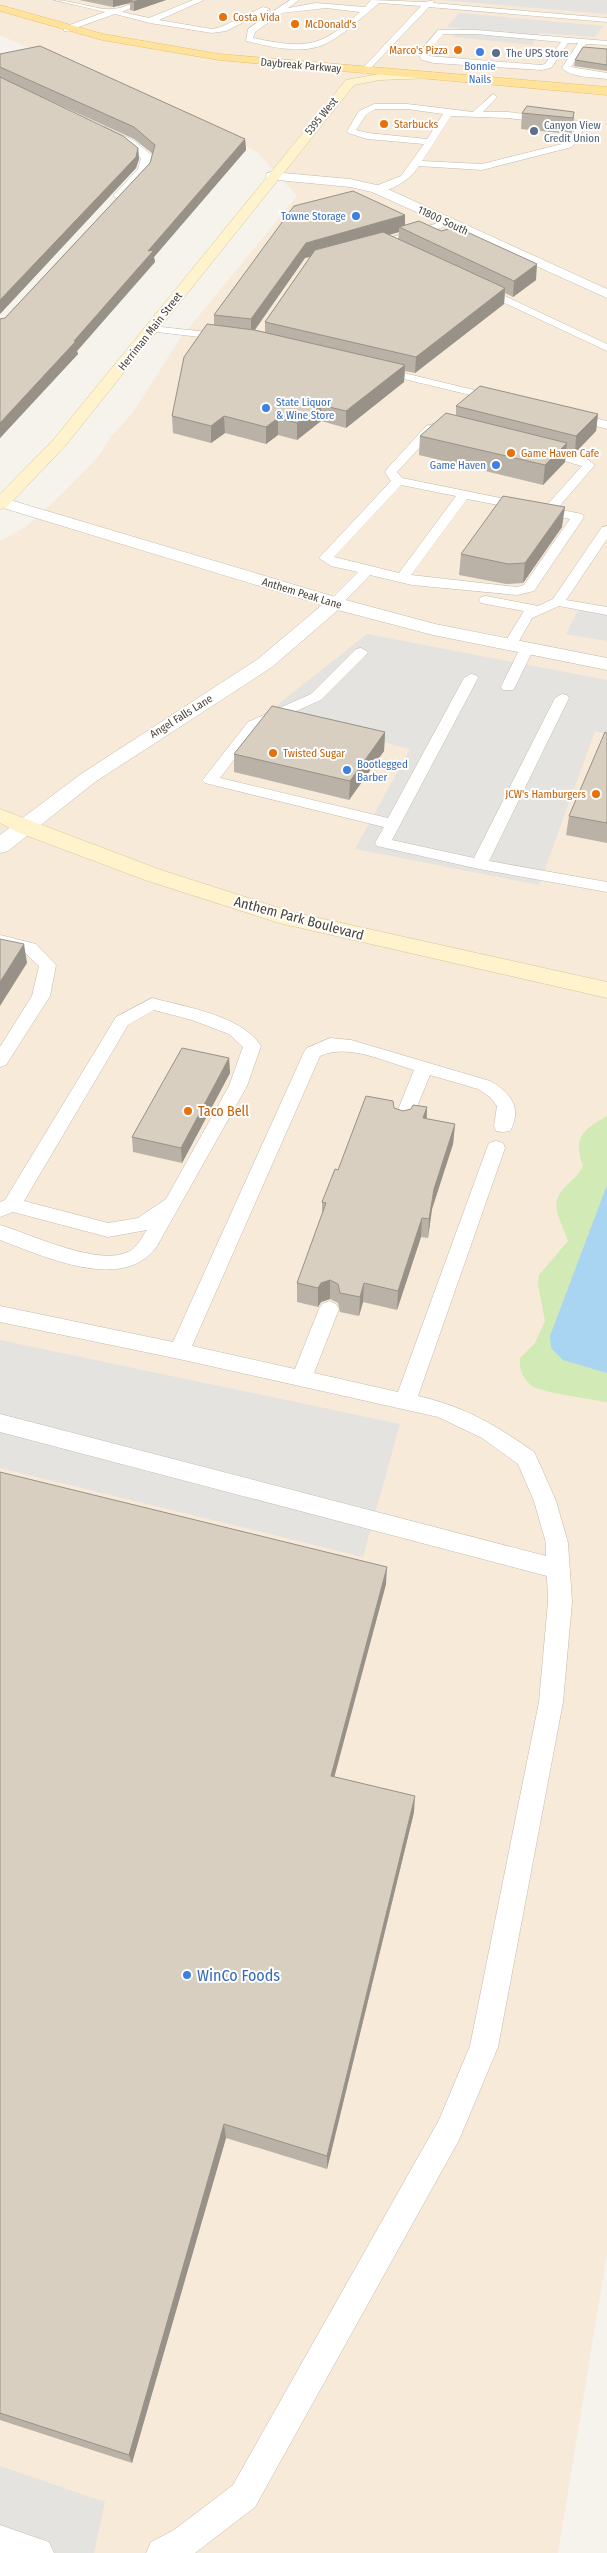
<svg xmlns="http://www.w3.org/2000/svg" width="607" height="2553" viewBox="0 0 607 2553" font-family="'Fira Sans Condensed',sans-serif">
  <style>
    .commercial { fill: #f7ead8 }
    .green { fill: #d2eab5 }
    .parking { fill: #e5e3e0 }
    .water { fill: #a9d4f2 }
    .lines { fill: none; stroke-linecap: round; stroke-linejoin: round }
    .lane-casing { stroke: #c2bbae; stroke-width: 1 }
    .street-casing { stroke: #c2bbae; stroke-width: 1 }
    .secondary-casing { stroke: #d6c79b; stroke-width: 1 }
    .primary-casing { stroke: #e6c16a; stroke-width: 1 }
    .lane { fill: #fff; fill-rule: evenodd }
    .street { fill: #fff; fill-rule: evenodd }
    .secondary { fill: #fff3cd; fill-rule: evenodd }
    .primary { fill: #ffe39c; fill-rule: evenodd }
    .wall { fill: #bab2a6; fill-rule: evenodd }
    .shaded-wall { fill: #979187 }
    .building { fill: #d8cfc1; stroke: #979187 }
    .food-dot { fill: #e8710a; stroke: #fff; stroke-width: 2 }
    .shop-dot { fill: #3f7fe0; stroke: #fff; stroke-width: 2 }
    .service-dot { fill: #5c6f8a; stroke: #fff; stroke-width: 2 }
    .labels { text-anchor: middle; stroke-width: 4; stroke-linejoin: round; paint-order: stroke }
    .far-food-label { font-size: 11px; fill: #c56008; stroke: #fff; text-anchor: start }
    .far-service-label { font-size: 11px; fill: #4e5e75; stroke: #fff; text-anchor: start }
    .far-street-label { font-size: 11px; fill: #4b4439; stroke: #fff }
    .far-shop-label { font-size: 11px; fill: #366cbe; stroke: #fff; text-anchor: end }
    .street-label { font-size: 14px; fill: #4b4439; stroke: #fff }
    .food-label { font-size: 14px; fill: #c56008; stroke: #fff; text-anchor: start }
    .near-shop-label { font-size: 16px; fill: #366cbe; stroke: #fff; text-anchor: start }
  </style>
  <rect width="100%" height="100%" fill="#f6f3ec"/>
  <path class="commercial" d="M0,0H607V2253L558,2553H0V541L27,526L64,492L98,457L110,438L134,411L179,340L297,196L257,152L0,35Z"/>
  <path class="green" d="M607,1116V1402H605C592,1399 540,1392 532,1386C522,1378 519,1369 520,1358L535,1343L545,1321L538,1284L539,1275L568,1241C562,1221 547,1205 565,1187C572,1180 579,1175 583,1166C573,1138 582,1130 607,1116Z"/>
  <g class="parking">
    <path d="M438,0H607V14L441,0Z"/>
    <path d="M459,13L603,26L595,37L540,33L532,45L452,37L460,28L447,27Z"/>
    <path d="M580,606L607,611V641L566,634Z"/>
    <path d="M367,634L607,680V734L595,731L539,885L355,849L410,749L268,712Z"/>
    <path d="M0,1340L400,1424L363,1557L0,1468Z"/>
    <path d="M0,2466L105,2502L94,2553H0Z"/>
  </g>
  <path class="water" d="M607,1185V1373L563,1360L551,1348L550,1336Z"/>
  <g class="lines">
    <g class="lane-casing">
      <g id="lane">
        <path d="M54,0C72,0 100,11 113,9C126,8 135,0 148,0L122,12L149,18L193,0H204L159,20L212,29L221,27L263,7L270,9L226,31L212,33L150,23L115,14L67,31H64V27L105,12Z"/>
        <path d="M290,0H299L288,8L316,3L365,7L371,0L425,2L435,0L433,3L607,18V22L429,7L365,74L362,73V69L421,6L379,3C325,49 320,59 246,41L248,29ZM326,8L360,12C320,48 306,49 253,38L255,32L282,13Z"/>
        <path d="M438,30H476L607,41V45L586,44L571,67L607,73V79C594,77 571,78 562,68L578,43H568L551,68L541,70L434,63L422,60L418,54ZM443,34H476L561,42L545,64L541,65L428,56L426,54Z"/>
        <path d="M493,94L497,97L483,112H507L580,121L584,124L581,135L572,147L482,170L419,166C411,179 389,194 373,191V187L401,176L424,144L367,139L348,133L347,131L359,111L374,104H407L473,112ZM375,109H407L443,114L427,139L368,133L356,130L366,115ZM451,116L507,118L575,126L573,135L566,143L482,164L422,161Z"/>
        <path d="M448,220L451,221V225L371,248L366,245Z"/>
        <path d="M479,284L607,344V351L475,289V285Z"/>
        <path d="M152,326L226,334L231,337L226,340L148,331L147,329Z"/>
        <path d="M379,367L503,397L505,399L499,402L375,372L373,370Z"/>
        <path d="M571,412L607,421V429L567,418V414Z"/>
        <path d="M442,422L446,424V428L434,432L397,472L402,478L545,507L582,466L536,453L534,450L540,446L584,457L595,465L557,509L582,514L584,517L534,591L517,595L412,585L370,575L340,606H330L328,603L330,600L358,572L331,566L319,558L391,481L385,472L387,469L426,426ZM401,485L456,496L399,573L334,557ZM467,499L570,519L524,585L517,587L411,575Z"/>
        <path d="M607,526V539L566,600L607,607V615L559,606L532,618L515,648H505L503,645L524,611L481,603L479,600L481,597L486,596L538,606L553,599L602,527Z"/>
        <path d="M527,644L534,648L515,687L513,690H503L501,687L520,648Z"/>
        <path d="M361,648L368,652L366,655L321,700L258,728L220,778L388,818L464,678L471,674L476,675L478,678L392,840L474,858L555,698L562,694L567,695L569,698L489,861L607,882V892L479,869L377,846L375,843L384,827L205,783L202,780L205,777L248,722L311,694L356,649Z"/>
        <path d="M0,935L36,944L56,965L50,996L6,1065L0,1067V1047L32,996L39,966L24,952L0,945Z"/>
        <path d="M152,998C185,1007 241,1015 261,1046L247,1086L157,1246C124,1294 43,1256 0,1240V1225C31,1234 100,1268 130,1251C137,1247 142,1237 147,1230L108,1237L13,1212L0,1217V1202L5,1200L116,1017ZM154,1010L192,1020L229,1034L243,1047L229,1086L166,1199L138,1218L108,1223L24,1201L128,1025Z"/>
        <path d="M330,1038L351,1040L490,1081C510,1092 523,1108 510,1131L503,1132L496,1131L494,1126L497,1106L490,1097L478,1089L430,1075L409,1126L402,1128L395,1126L393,1122L414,1070C386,1062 348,1043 320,1056L192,1346L295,1369L319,1309L322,1304L329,1301L336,1304L339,1309L314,1373L398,1392L487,1148L489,1143L496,1141L503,1143L505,1148L418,1396C463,1406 496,1425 534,1452L537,1458L556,1501L568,1543L572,1602L563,1702L498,2047L459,2140L255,2507L195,2553H146L151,2542L174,2530L233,2485L439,2120L470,2046L539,1702L548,1602L547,1576L0,1432V1414L546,1556V1543L534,1501L518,1464L482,1438L438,1417L179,1359L0,1322V1306L173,1342L304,1052L307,1048Z"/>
        <path d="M0,2525L49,2542L54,2553H0Z"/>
      </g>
    </g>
    <g class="street-casing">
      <g id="street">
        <path d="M105,127L133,140L154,157L149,173L125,199L120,200L113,196L138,169L141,158L125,146L101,134L99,131L101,128Z"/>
        <path d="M272,172L350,179L381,186L607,289V298L372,192L350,187L267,179L266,176L267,173Z"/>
        <path d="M0,497L342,599L435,624L607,658V670L433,635L338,610L272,667L95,782L8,851L0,853V835L81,774L258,659L322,605L0,507Z"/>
      </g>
    </g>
    <g class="secondary-casing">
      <g id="secondary">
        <path d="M430,73L434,74V78L379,80L354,85L66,445L6,508L0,509V494L54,439L346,80L379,74Z"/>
        <path d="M0,809L161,870L292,912L607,982V998L279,923L145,880L17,832L0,823Z"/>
      </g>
    </g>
    <g class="primary-casing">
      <path id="primary" d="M0,5L103,34L219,54L607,87V95L219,60L102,40L0,11Z"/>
    </g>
    <use href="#lane" class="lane"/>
    <use href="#street" class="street"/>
    <use href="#secondary" class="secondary"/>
    <use href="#primary" class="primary"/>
  </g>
  <g class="wall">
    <path d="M79,0H166L134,11L130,10V3L113,7Z"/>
    <path d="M607,49V71L574,66L575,60Z"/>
    <path d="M0,54L245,139L246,150L154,257L155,262L77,351L78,354L0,438V319L5,318L150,163L153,154L134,139L18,86L138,148L139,159L136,168L0,314Z"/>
    <path d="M574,112L571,134L521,129L522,113Z"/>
    <path d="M294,206L405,225L536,280L513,297L505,293L504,304L415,373L405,371L404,382L346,428L321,421L297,440L278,435L266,444L225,433L211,443L173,433L172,416L214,325V315ZM399,232L398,239L389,235ZM311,257L265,322V332L255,330L305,258Z"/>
    <path d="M456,406L598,414L596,431L575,453L566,451L565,462L543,485L419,455L420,436L456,416Z"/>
    <path d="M562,527L523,583L506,584L459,575L461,554Z"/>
    <path d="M385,732L384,751L349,800L234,772V754Z"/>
    <path d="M607,733V843L566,835L569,816Z"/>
    <path d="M229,1058L230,1073L182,1163L133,1152L132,1137Z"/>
    <path d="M427,1107V1119L455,1124L453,1144L432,1209L428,1238L421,1237L397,1310L363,1302L359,1316L340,1312L338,1303L330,1299L321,1302L318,1307L297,1302V1283L322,1215V1202L338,1170L394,1108L403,1111Z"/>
    <path d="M0,1472L386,1584L334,1777L414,1812L327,2169L226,2138L132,2463L0,2420Z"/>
  </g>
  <g class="shaded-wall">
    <path d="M113,0H166L134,11V2L130,1V3L113,7Z"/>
    <path d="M574,112L573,128L571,134L573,118Z"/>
    <path d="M245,139L246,150L154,257L155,262L77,351L78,354L0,438V423L74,341L148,251Z"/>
    <path d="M138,148L139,159L136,168L0,314V300Z"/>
    <path d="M405,215V230L399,227V232L305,258L251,335V319L306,243Z"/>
    <path d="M537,264L536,280L513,297L514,281Z"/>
    <path d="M505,288L504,304L415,373L416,357Z"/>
    <path d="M405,365L404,382L346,428V411Z"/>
    <path d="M321,405V421L297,440V423Z"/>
    <path d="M598,414L596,431L575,453L576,436Z"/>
    <path d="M224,416L225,433L211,443V426Z"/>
    <path d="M278,418V435L266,444V427Z"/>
    <path d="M567,443L565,462L543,485L545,465Z"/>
    <path d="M565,507L562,527L523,583L525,563Z"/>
    <path d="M385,732L384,751L349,800L350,781Z"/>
    <path d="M24,944L27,963L0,1006V982Z"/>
    <path d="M229,1058L230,1073L182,1163L181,1148Z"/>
    <path d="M427,1107L426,1127L423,1118Z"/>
    <path d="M455,1124L453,1144L432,1209L428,1238L429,1219L434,1189Z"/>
    <path d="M422,1218L421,1237L397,1310L398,1291Z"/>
    <path d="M330,1280V1299L321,1302L318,1307V1288L321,1283Z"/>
    <path d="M364,1283L363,1302L359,1316L360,1297Z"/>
    <path d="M387,1567L386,1584L330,1793L331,1776Z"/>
    <path d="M415,1796L414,1812L327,2169V2156Z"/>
    <path d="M224,2124L226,2138L132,2463L129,2455Z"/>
  </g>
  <g class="building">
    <path d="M132,0H139L134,2L130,1Z"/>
    <path d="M40,46L245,139L148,251L154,250L74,341H76L0,423V319L5,318L150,163L155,145L134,127L0,67V54Z"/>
    <path d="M583,47L607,49V65L575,60Z"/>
    <path d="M0,77L123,136L138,148L136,157L0,300Z"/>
    <path d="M527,106L574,112L573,118L522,113Z"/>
    <path d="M353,191L405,215L306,243L251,319L214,315L294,206Z"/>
    <path d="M419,221L441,231L456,227L537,264L514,281L399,227Z"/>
    <path d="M383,232L505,288L416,357L265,322L315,250Z"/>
    <path d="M207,324L254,330L405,365L346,411L321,405L297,423L278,418L266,427L224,416L211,426L172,416L184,357Z"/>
    <path d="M480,386L598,414L576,436L456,406Z"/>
    <path d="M446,413L567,443L545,465L420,436Z"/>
    <path d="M503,496L565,507L525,563L508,564L461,554Z"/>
    <path d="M272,706L385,732L350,781L234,754Z"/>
    <path d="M605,732L607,733V823L569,816Z"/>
    <path d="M0,939L24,944L0,982Z"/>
    <path d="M182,1048L229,1058L181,1148L132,1137Z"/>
    <path d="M366,1096L393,1101L394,1108L403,1111L411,1109L413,1105L427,1107L423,1118L455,1124L434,1189L429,1219L422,1218L398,1291L364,1283L360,1297L340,1293L338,1284L330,1280L321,1283L318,1288L297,1283L326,1203L322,1202L335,1169L338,1170Z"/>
    <path d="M0,1472L387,1567L331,1776L415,1796L327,2156L224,2124L129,2455L0,2413Z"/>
  </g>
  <g class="food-dot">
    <circle cx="223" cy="17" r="5"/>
    <circle cx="295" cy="24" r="5"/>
    <circle cx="458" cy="50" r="5"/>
    <circle cx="384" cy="124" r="5"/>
    <circle cx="511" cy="453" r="5"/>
    <circle cx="273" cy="753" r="5"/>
    <circle cx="596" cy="794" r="5"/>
    <circle cx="188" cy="1111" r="5"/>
  </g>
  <g class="shop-dot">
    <circle cx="480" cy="52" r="5"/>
    <circle cx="356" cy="216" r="5"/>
    <circle cx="266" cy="408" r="5"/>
    <circle cx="496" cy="465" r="5"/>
    <circle cx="347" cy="770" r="5"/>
    <circle cx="187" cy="1975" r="5"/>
  </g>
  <g class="service-dot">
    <circle cx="496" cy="53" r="5"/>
    <circle cx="534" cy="131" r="5"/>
  </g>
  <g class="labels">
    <g class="far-food-label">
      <text x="233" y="21">Costa Vida</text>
      <text x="305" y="28">McDonald's</text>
      <text x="448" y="54" text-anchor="end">Marco's Pizza</text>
      <text x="394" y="128">Starbucks</text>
      <text x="521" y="457">Game Haven Cafe</text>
      <text x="283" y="757">Twisted Sugar</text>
      <text x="586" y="798" text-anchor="end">JCW's Hamburgers</text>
    </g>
    <g class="far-service-label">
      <text x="506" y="57">The UPS Store</text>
      <text x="544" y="129">Canyon View<tspan x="544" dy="13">Credit Union</tspan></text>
    </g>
    <g class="far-street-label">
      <text transform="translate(301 65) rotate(5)" y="4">Daybreak Parkway</text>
      <text transform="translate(321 116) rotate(-51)" y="4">5395 West</text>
      <text transform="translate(443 220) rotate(25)" y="4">11800 South</text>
      <text transform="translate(150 331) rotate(-52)" y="4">Herriman Main Street</text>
      <text transform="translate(302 593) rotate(17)" y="4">Anthem Peak Lane</text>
      <text transform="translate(181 716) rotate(-32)" y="4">Angel Falls Lane</text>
    </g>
    <g class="far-shop-label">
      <text x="480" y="70" text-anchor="middle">Bonnie<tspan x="480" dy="13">Nails</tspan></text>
      <text x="346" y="220">Towne Storage</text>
      <text x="276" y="406" text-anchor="start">State Liquor<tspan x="276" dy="13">&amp; Wine Store</tspan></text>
      <text x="486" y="469">Game Haven</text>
      <text x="357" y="768" text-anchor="start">Bootlegged<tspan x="357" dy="13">Barber</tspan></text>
    </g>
    <g class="street-label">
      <text transform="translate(299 918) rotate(15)" y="5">Anthem Park Boulevard</text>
    </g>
    <g class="food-label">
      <text x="198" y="1116">Taco Bell</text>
    </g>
    <g class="near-shop-label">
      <text x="197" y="1981">WinCo Foods</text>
    </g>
  </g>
</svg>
